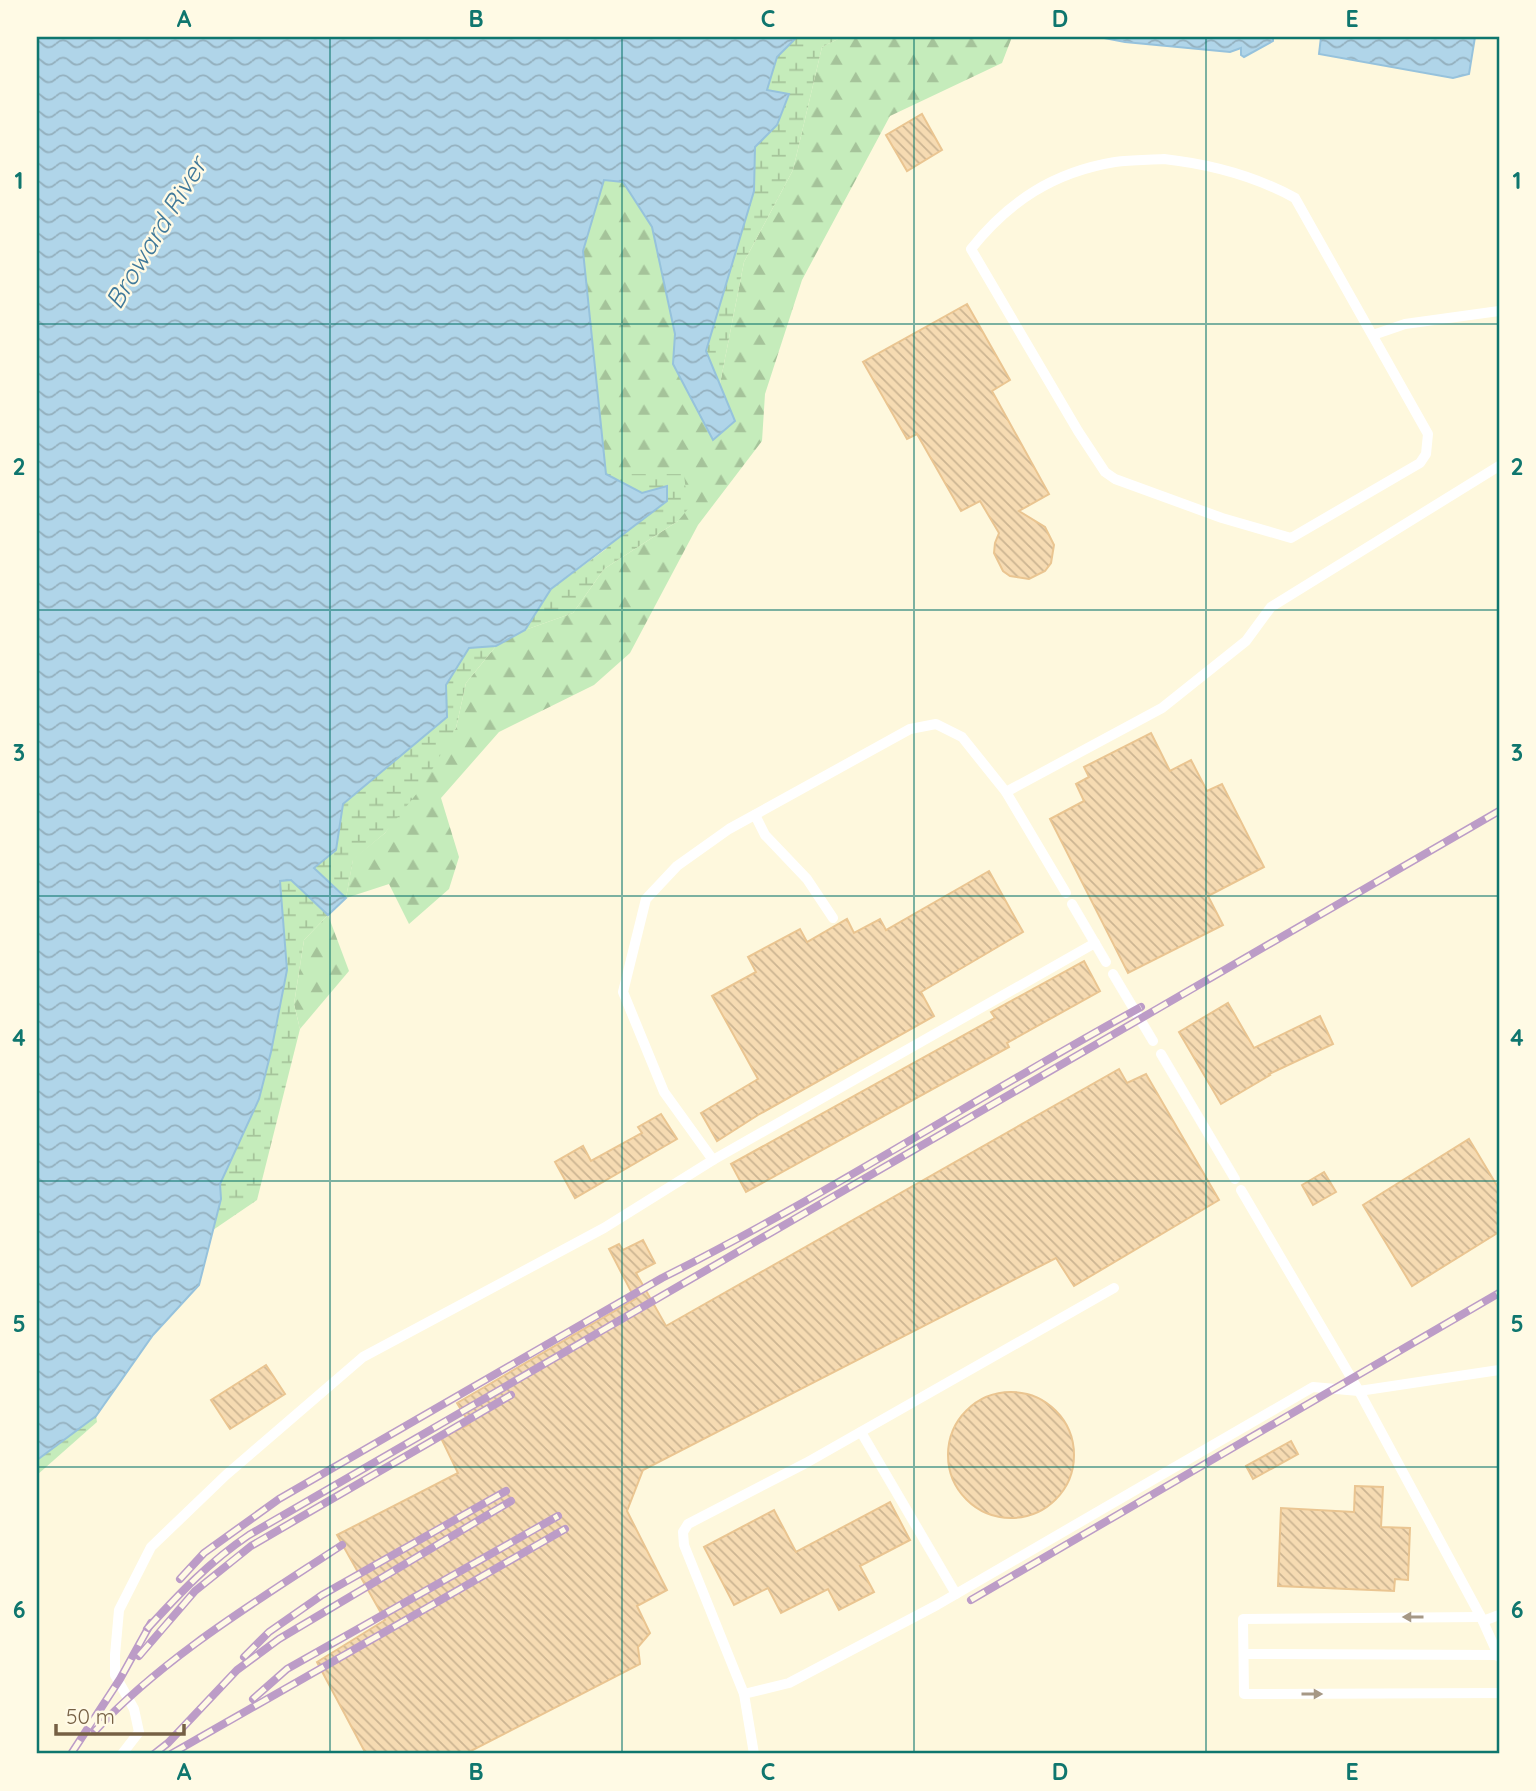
<svg xmlns="http://www.w3.org/2000/svg" width="1536" height="1791" viewBox="0 0 1536 1791" font-family="Quicksand,sans-serif">
  <style>
    .forest { fill: url(#forest-firs) }
    .wetland { fill: url(#wetland-marsh) }
    .water { fill: url(#water-waves); stroke: #96c2dc; stroke-width: 2 }
    .building { fill: url(#building-back-hatch); stroke: #eac591; stroke-width: 2 }
    .lines { fill: none; stroke-linecap: round; stroke-linejoin: round }
    .lane { stroke: #fff; stroke-width: 10 }
    .rail-casing { stroke: #bc9cc7; stroke-width: 8 }
    .rail { stroke: #fffae5; stroke-width: 5; stroke-dasharray: 16; stroke-linecap: butt }
    .oneway { fill: #a69885 }
    .grid { fill: none; stroke: #0f766e; stroke-width: 2; stroke-opacity: 0.55 }
    .labels { text-anchor: middle; stroke-width: 5; stroke-linejoin: round; paint-order: stroke }
    .water-label { font-size: 26px; font-style: italic; fill: #40799a; stroke: #fffae5 }
    .neatline { fill: none; stroke: #0f766e; stroke-width: 2.5 }
    .grid-label { font-size: 23px; text-anchor: middle; font-weight: bold; fill: #0f766e }
  </style>
  <defs>
    <pattern id="forest-firs" width="22" height="20" patternUnits="userSpaceOnUse" patternTransform="scale(1.75)"><rect width="22" height="20" fill="#c5ecbb"/><path d="M5 1l3.5 6h-7zM16 11l3.5 6h-7z" fill="#a5c39a"/></pattern>
    <pattern id="wetland-marsh" width="20" height="14" patternUnits="userSpaceOnUse" patternTransform="scale(1.75)"><rect width="20" height="14" fill="#c5ecbb"/><path d="M1 5h8M5 5V1M11 12h8M15 12V8" fill="none" stroke="#a5c39a"/></pattern>
    <pattern id="water-waves" width="16" height="10" patternUnits="userSpaceOnUse" patternTransform="scale(1.75)"><rect width="16" height="10" fill="#b0d5e9"/><path d="M0 5q4-4 8 0t8 0" fill="none" stroke="#94b0be"/></pattern>
    <pattern id="building-back-hatch" width="6" height="6" patternUnits="userSpaceOnUse" patternTransform="scale(1.75)"><rect width="6" height="6" fill="#f6dbb2"/><path d="M-1 5l2 2M0 0l6 6M5-1l2 2" fill="none" stroke="#ccb592"/></pattern>
  </defs>
  <rect width="100%" height="100%" fill="#fef8dd"/>
  <g class="forest">
    <path d="M842,37H1012L1002,63L890,116L802,280L765,394L762,441L698,525L630,653L594,685L499,732L441,798L459,857L449,889L409,924L389,884L346,898L353,859L385,833L456,728L466,683L496,646L525,630L573,613L604,569L678,521L683,474H606L583,251L603,180L623,182L652,227L675,334L673,364L714,439L735,421L720,384L744,262L793,170L822,47Z"/>
    <path d="M328,915L349,971L300,1029L294,1004L304,940Z"/>
  </g>
  <g class="wetland">
    <path d="M797,37H842L822,47L793,170L744,262L720,384L706,352L754,191L755,147L777,125L789,95L767,90L777,57Z"/>
    <path d="M606,474H684L688,509L678,521L604,569L573,613L525,630L551,589L606,549L642,493Z"/>
    <path d="M496,646L466,683L456,728L422,787L385,833L353,860L346,898L314,868L336,850L343,804L447,717L446,685L469,648Z"/>
    <path d="M280,880H291L328,915L304,940L294,1004L300,1029L257,1200L213,1230L221,1199L220,1184L259,1099L271,1052L287,970Z"/>
    <path d="M96,1416L97,1422L37,1475V1460Z"/>
  </g>
  <g class="water">
    <path d="M37,37H797L777,57L767,90L789,94L777,125L755,147L754,191L706,351L735,421L713,440L673,364L675,334L652,227L623,182L604,180L583,251L606,474L642,493L667,486V501L551,589L525,630L496,646L469,648L446,685L447,717L343,804L336,850L314,868L346,898L328,915L291,880L280,881L287,970L271,1052L259,1099L220,1184L221,1199L199,1285L153,1335L96,1416L37,1460Z"/>
    <path d="M1099,37H1273V41L1244,57L1241,55V48L1230,52L1125,42Z"/>
    <path d="M1321,37H1475L1469,74L1453,78L1319,54Z"/>
  </g>
  <g class="building">
    <path d="M922,114L942,150L907,171L886,135Z"/>
    <path d="M967,304L1010,380L992,391L1049,494L1019,511L1045,527L1054,545L1051,563L1045,571L1029,579L1010,576L1003,571L994,553L995,543L999,533L980,501L961,511L917,434L907,439L863,362Z"/>
    <path d="M1151,733L1170,771L1191,760L1207,791L1222,784L1264,867L1208,896L1223,925L1128,973L1050,819L1084,801L1076,784L1089,777L1084,767Z"/>
    <path d="M989,871L1023,932L921,992L934,1016L758,1115L717,1141L701,1113L758,1079L712,996L756,972L748,957L800,929L807,942L847,919L854,933L880,919L886,930Z"/>
    <path d="M1084,961L1100,991L1007,1043L1009,1047L746,1192L731,1164L995,1018L991,1012Z"/>
    <path d="M1228,1003L1254,1048L1320,1016L1333,1044L1269,1074L1270,1075L1221,1104L1179,1032Z"/>
    <path d="M1119,1069L1127,1083L1146,1074L1219,1200L1074,1286L1056,1258L643,1470L627,1511L667,1590L637,1606L650,1633L638,1647L640,1664L465,1754H366L317,1662L385,1620L337,1535L458,1473L441,1438L470,1424L457,1403L635,1299L609,1249L619,1244L623,1250L643,1240L655,1263L636,1273L666,1326Z"/>
    <path d="M661,1114L677,1139L575,1198L555,1162L583,1146L591,1161L642,1133L638,1127Z"/>
    <path d="M1469,1139L1499,1189V1232L1412,1286L1363,1205Z"/>
    <path d="M1324,1172L1336,1192L1313,1205L1302,1185Z"/>
    <path d="M266,1365L285,1394L230,1429L211,1400Z"/>
    <circle cx="1011" cy="1455" r="63"/>
    <path d="M1291,1441L1298,1454L1253,1479L1246,1466Z"/>
    <path d="M1355,1486L1383,1487L1381,1527L1410,1528L1408,1580L1395,1579L1394,1591L1278,1586L1281,1508L1354,1512Z"/>
    <path d="M890,1502L910,1540L860,1566L874,1592L839,1610L828,1589L781,1613L768,1588L734,1605L704,1547L774,1510L796,1552Z"/>
  </g>
  <g class="lines">
    <g class="lane">
      <path d="M1164,159C1209,164 1255,176 1295,198L1428,434L1426,454L1420,463L1291,538L1222,518L1115,479L1105,472L1078,431L971,249C1009,201 1054,172 1115,162C1131,160 1148,160 1164,159Z"/>
      <path d="M1373,335L1405,324L1499,311"/>
      <path d="M755,815L765,835L807,879L833,918"/>
      <path d="M1066,893L1006,792L1162,708L1246,641L1271,607L1499,466"/>
      <path d="M1072,904L1106,962"/>
      <path d="M1113,974L1153,1041"/>
      <path d="M1161,1054L1235,1179"/>
      <path d="M713,1160L1095,943"/>
      <path d="M1241,1190L1359,1391L1481,1617L1499,1657"/>
      <path d="M861,1432L956,1594"/>
      <path d="M1481,1617L1243,1619L1244,1694L1499,1693"/>
      <path d="M1483,1621L1499,1615"/>
      <path d="M1244,1654L1499,1655"/>
      <path d="M744,1694L684,1545L683,1532L688,1524L806,1463L1114,1288"/>
      <path d="M122,1754L139,1732L134,1709L115,1675V1655L119,1610L151,1547L226,1475L363,1357L604,1228L713,1160L664,1092L623,992L646,899L677,866L729,829L910,729L936,724L962,737L1006,792"/>
      <path d="M754,1754L744,1694L789,1683L937,1605L1313,1387L1359,1391L1499,1370"/>
    </g>
    <g class="rail-casing">
      <g id="rail">
        <path d="M180,1579L204,1553L279,1499L662,1278C826,1196 980,1095 1141,1007"/>
        <path d="M971,1600L1499,1293"/>
        <path d="M147,1629C179,1594 209,1562 249,1535L1499,811"/>
        <path d="M139,1656L195,1591L251,1546L511,1395"/>
        <path d="M244,1657L269,1632L322,1595L506,1491"/>
        <path d="M253,1699L287,1669L558,1516"/>
        <path d="M95,1731C165,1656 257,1601 342,1545"/>
        <path d="M71,1754L120,1679L151,1623"/>
        <path d="M154,1754L168,1743L237,1670L279,1639L511,1501"/>
        <path d="M171,1754L565,1529"/>
      </g>
    </g>
    <use href="#rail" class="rail"/>
  </g>
  <defs><path id="oneway-solid" d="M-6-.8H1V-3.2L6.5 0L1 3.2V.8H-6Z" transform="scale(1.75)"/></defs>
  <g class="oneway">
    <use href="#oneway-solid" transform="translate(1413 1617) rotate(180)"/>
    <use href="#oneway-solid" transform="translate(1312 1694)"/>
  </g>
  <path class="grid" d="M330,37V1754M622,37V1754M914,37V1754M1206,37V1754M37,324H1499M37,610H1499M37,896H1499M37,1181H1499M37,1467H1499"/>
  <g class="labels">
    <g class="water-label">
      <text transform="translate(156 233) rotate(-59)" y="9">Broward River</text>
    </g>
  </g>
  <rect width="1536" height="1791" fill="none" stroke="#fffae5" stroke-width="77"/>
  <path d="M56 1724v10h128v-10" fill="none" stroke="#766044" stroke-width="3.5"/>
  <text x="66" y="1724" font-size="21" fill="#766044" stroke="#fffae5" stroke-width="5" paint-order="stroke">50 m</text>
  <rect x="38" y="38" width="1460" height="1714" class="neatline"/>
  <g class="grid-label">
    <text x="184" y="27">A</text>
    <text x="476" y="27">B</text>
    <text x="768" y="27">C</text>
    <text x="1060" y="27">D</text>
    <text x="1352" y="27">E</text>
    <text x="19" y="189">1</text>
    <text x="1517" y="189">1</text>
    <text x="19" y="475">2</text>
    <text x="1517" y="475">2</text>
    <text x="19" y="761">3</text>
    <text x="1517" y="761">3</text>
    <text x="19" y="1046">4</text>
    <text x="1517" y="1046">4</text>
    <text x="19" y="1332">5</text>
    <text x="1517" y="1332">5</text>
    <text x="19" y="1618">6</text>
    <text x="1517" y="1618">6</text>
    <text x="184" y="1780">A</text>
    <text x="476" y="1780">B</text>
    <text x="768" y="1780">C</text>
    <text x="1060" y="1780">D</text>
    <text x="1352" y="1780">E</text>
  </g>
</svg>
